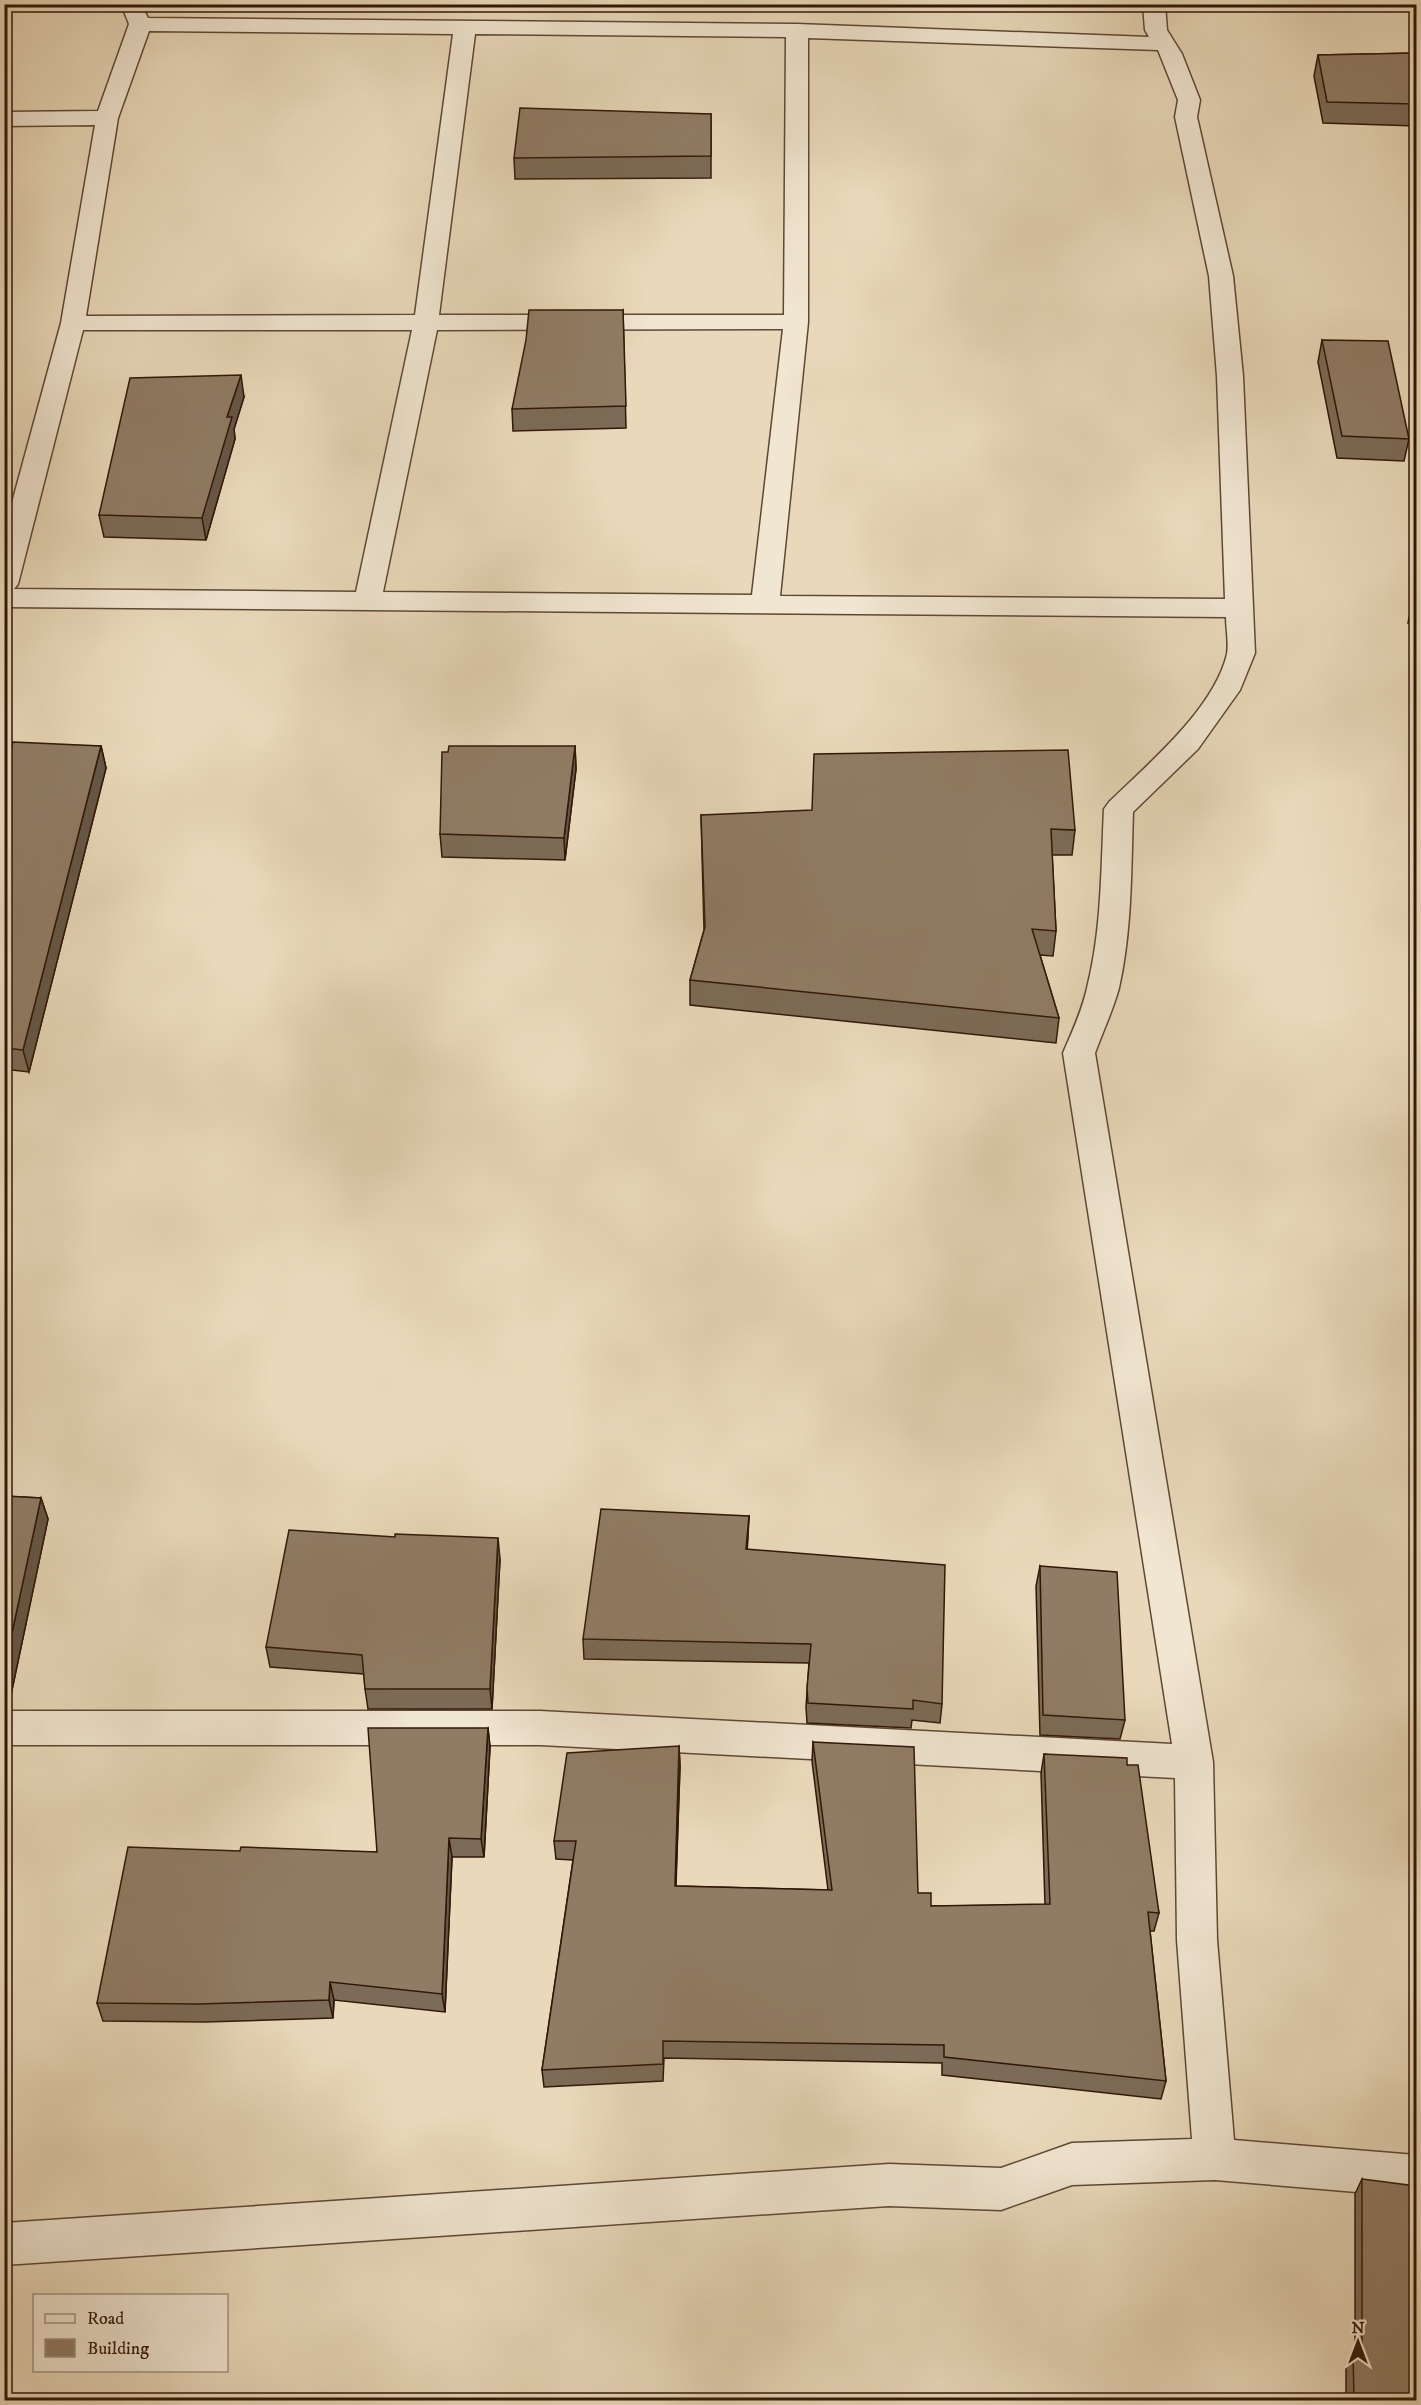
<svg xmlns="http://www.w3.org/2000/svg" width="1421" height="2405" viewBox="0 0 1421 2405" font-family="'IM FELL DW Pica',serif">
  <style>
    .lines { fill: none; stroke-linecap: round; stroke-linejoin: round }
    .street-casing { stroke: #5e4834; stroke-width: 3 }
    .street { fill: #f1e6d2; fill-rule: evenodd }
    .wall { fill: #7c6b57; stroke: #301708; stroke-width: 1.5 }
    .shaded-wall { fill: #655747; stroke: #301708; stroke-width: 1.5 }
    .building { fill: #907c65; stroke: #301708; stroke-width: 1.5 }
  </style>
  <rect width="100%" height="100%" fill="#e9d9ba"/>
  <filter id="stains"><feTurbulence type="fractalNoise" baseFrequency=".00333" numOctaves="4"/><feColorMatrix values="0 0 0 0 .2 0 0 0 0 .09 0 0 0 0 .02 0 0 0 .5 -.17"/></filter>
  <radialGradient id="worn" r=".72"><stop offset=".6" stop-color="#630" stop-opacity="0"/><stop offset="1" stop-color="#630" stop-opacity=".3"/></radialGradient>
  <g class="lines">
    <g class="street-casing">
      <path id="street" d="M121,4H141L148,18L797,24L1149,37L1145,30L1143,4H1165L1167,30L1182,54L1200,100L1197,117L1233,276L1243,376L1255,653L1240,690L1198,749L1133,812C1131,871 1132,930 1119,988C1113,1010 1103,1031 1095,1053L1213,1762L1217,1940L1234,2140L1416,2155V2197L1215,2180L1072,2185L1001,2210L889,2206L4,2265V2223L889,2164L1001,2168L1072,2143L1192,2139L1177,1940L1175,1778L540,1745H4V1711H540L1172,1744L1063,1053C1072,1032 1082,1011 1087,988C1102,929 1101,869 1104,809L1109,802C1148,764 1214,709 1227,654C1229,643 1226,628 1226,617L4,607V532L61,323L95,125L4,126V112L98,111L129,24ZM149,31L453,34L415,315L86,316L118,118ZM475,34L786,37L784,315H439ZM808,38L1158,50L1178,100L1175,117L1209,276L1217,376L1225,599L780,596L808,322ZM783,329L752,595L383,592L437,330ZM83,330H412L356,592L14,589L18,584Z"/>
    </g>
    <use href="#street" class="street"/>
  </g>
  <g class="wall">
    <path d="M1416,53V126L1323,123L1314,76L1318,55Z"/>
    <path d="M711,114V178L515,179L514,158Z"/>
    <path d="M623,310L626,428L513,431L512,409Z"/>
    <path d="M1322,340L1409,439L1404,461L1337,458L1318,362Z"/>
    <path d="M244,397L234,429L235,439L206,540L104,537L99,515Z"/>
    <path d="M1416,583V623H1408Z"/>
    <path d="M101,746L106,768L29,1072L4,1069V766Z"/>
    <path d="M575,746L576,769L565,860L442,857L440,834Z"/>
    <path d="M701,815L1075,830L1072,855H1052L1056,931L1053,956L1040,955L1059,1018L1056,1043L690,1005V980L704,930Z"/>
    <path d="M4,1496L41,1498L48,1519L8,1709H4Z"/>
    <path d="M749,1516L747,1549L942,1704L940,1723L912,1720L911,1728L807,1723L806,1707L809,1663L584,1659L583,1639Z"/>
    <path d="M500,1559L492,1709H368L365,1689L364,1674L270,1667L266,1647Z"/>
    <path d="M1040,1566L1125,1720L1120,1739L1040,1735L1036,1586Z"/>
    <path d="M488,1728L490,1747L484,1857H452L445,2012L334,2000L333,2018L205,2022L103,2021L97,2003L240,1851L377,1852Z"/>
    <path d="M813,1742L918,1893L931,1906L1045,1905L1041,1773L1044,1754L1127,1765L1159,1913L1154,1931H1150L1166,2081L1161,2099L942,2075V2063L664,2058L663,2081L544,2087L542,2070L573,1860L556,1859L554,1841L679,1746L680,1766L676,1886L828,1890L812,1761Z"/>
    <path d="M1362,2179L1416,2400H1346V2366L1353,2352L1355,2353V2194Z"/>
  </g>
  <g class="shaded-wall">
    <path d="M241,375L244,397L234,429L235,439L206,540L202,518L227,417Z"/>
    <path d="M101,746L106,768L29,1072L23,1050Z"/>
    <path d="M575,746L576,769L565,860L564,838Z"/>
    <path d="M41,1498L48,1519L8,1709L4,1700V1670Z"/>
    <path d="M749,1516L748,1537L746,1570V1549Z"/>
    <path d="M498,1538L500,1559L492,1709L490,1689Z"/>
    <path d="M488,1728L490,1747L484,1857L481,1839Z"/>
    <path d="M679,1746L680,1766L675,1905V1886Z"/>
    <path d="M449,1838L452,1857L445,2012L442,1994Z"/>
    <path d="M330,1982L334,2000L333,2018L329,2000Z"/>
  </g>
  <g class="building">
    <path d="M1416,53V104L1327,102L1318,55Z"/>
    <path d="M520,108L711,114V156L514,158Z"/>
    <path d="M529,310H623L626,406L512,409L526,340Z"/>
    <path d="M1322,340L1388,341L1409,439L1342,436Z"/>
    <path d="M241,375L227,417H232L202,518L99,515L130,378Z"/>
    <path d="M1416,586V601L1413,600Z"/>
    <path d="M13,742L101,746L23,1050L4,1048V766Z"/>
    <path d="M449,746H575L564,838L440,834L442,752H448Z"/>
    <path d="M1068,750L1075,830L1051,829L1056,931L1032,929L1059,1018L690,980L705,927L701,815L812,810L814,754Z"/>
    <path d="M4,1496L41,1498L4,1670Z"/>
    <path d="M601,1509L749,1516L746,1549L945,1565L942,1704L913,1700V1709L808,1703L807,1688L811,1644L583,1639Z"/>
    <path d="M289,1530L395,1537V1534L498,1538L490,1689H365L362,1655L266,1647Z"/>
    <path d="M1040,1566L1117,1572L1125,1720L1043,1715Z"/>
    <path d="M368,1728H488L481,1839L449,1838L442,1994L330,1982L329,2000L199,2004L97,2003L128,1847L240,1851L241,1847L377,1852Z"/>
    <path d="M813,1742L914,1747L918,1893H931V1906L1050,1904L1044,1754L1127,1758V1765H1138L1159,1913L1148,1912L1166,2081L944,2057V2045L663,2041V2064L542,2070L576,1841H554L567,1753L679,1746L675,1886L832,1890Z"/>
    <path d="M1362,2179L1416,2186V2400H1354L1353,2352L1362,2353Z"/>
  </g>
  <rect width="1421" height="2405" fill="none" stroke="#e9d9ba" stroke-width="24"/>
  <rect x="6" y="6" width="1409" height="2393" fill="none" stroke="#301708" stroke-width="3"/>
  <rect x="12" y="12" width="1397" height="2381" fill="none" stroke="#301708" stroke-width="1.5"/>
  <rect x="33" y="2294" width="195" height="78" fill="#f1e6d2" stroke="#a49381" stroke-width="1.5"/>
  <rect x="45" y="2314" width="30" height="9" fill="#f1e6d2" stroke="#a49381" stroke-width="1.5"/>
  <text x="87" y="2324" font-size="18" fill="#301708">Road</text>
  <rect x="45" y="2339" width="30" height="18" fill="#907c65" stroke="#a49381" stroke-width="1.5"/>
  <text x="87" y="2354" font-size="18" fill="#301708">Building</text>
  <g transform="translate(1358 2342)" stroke="#f1e6d2" stroke-width="4.5" paint-order="stroke">
  <path d="M0-4.5L10 22L0 15L-10 22Z" fill="#301708"/>
  <text y="-9" font-size="16" font-weight="bold" text-anchor="middle" fill="#301708">N</text>
  </g>
  <rect width="100%" height="100%" filter="url(#stains)"/>
  <rect width="100%" height="100%" fill="url(#worn)"/>
</svg>
